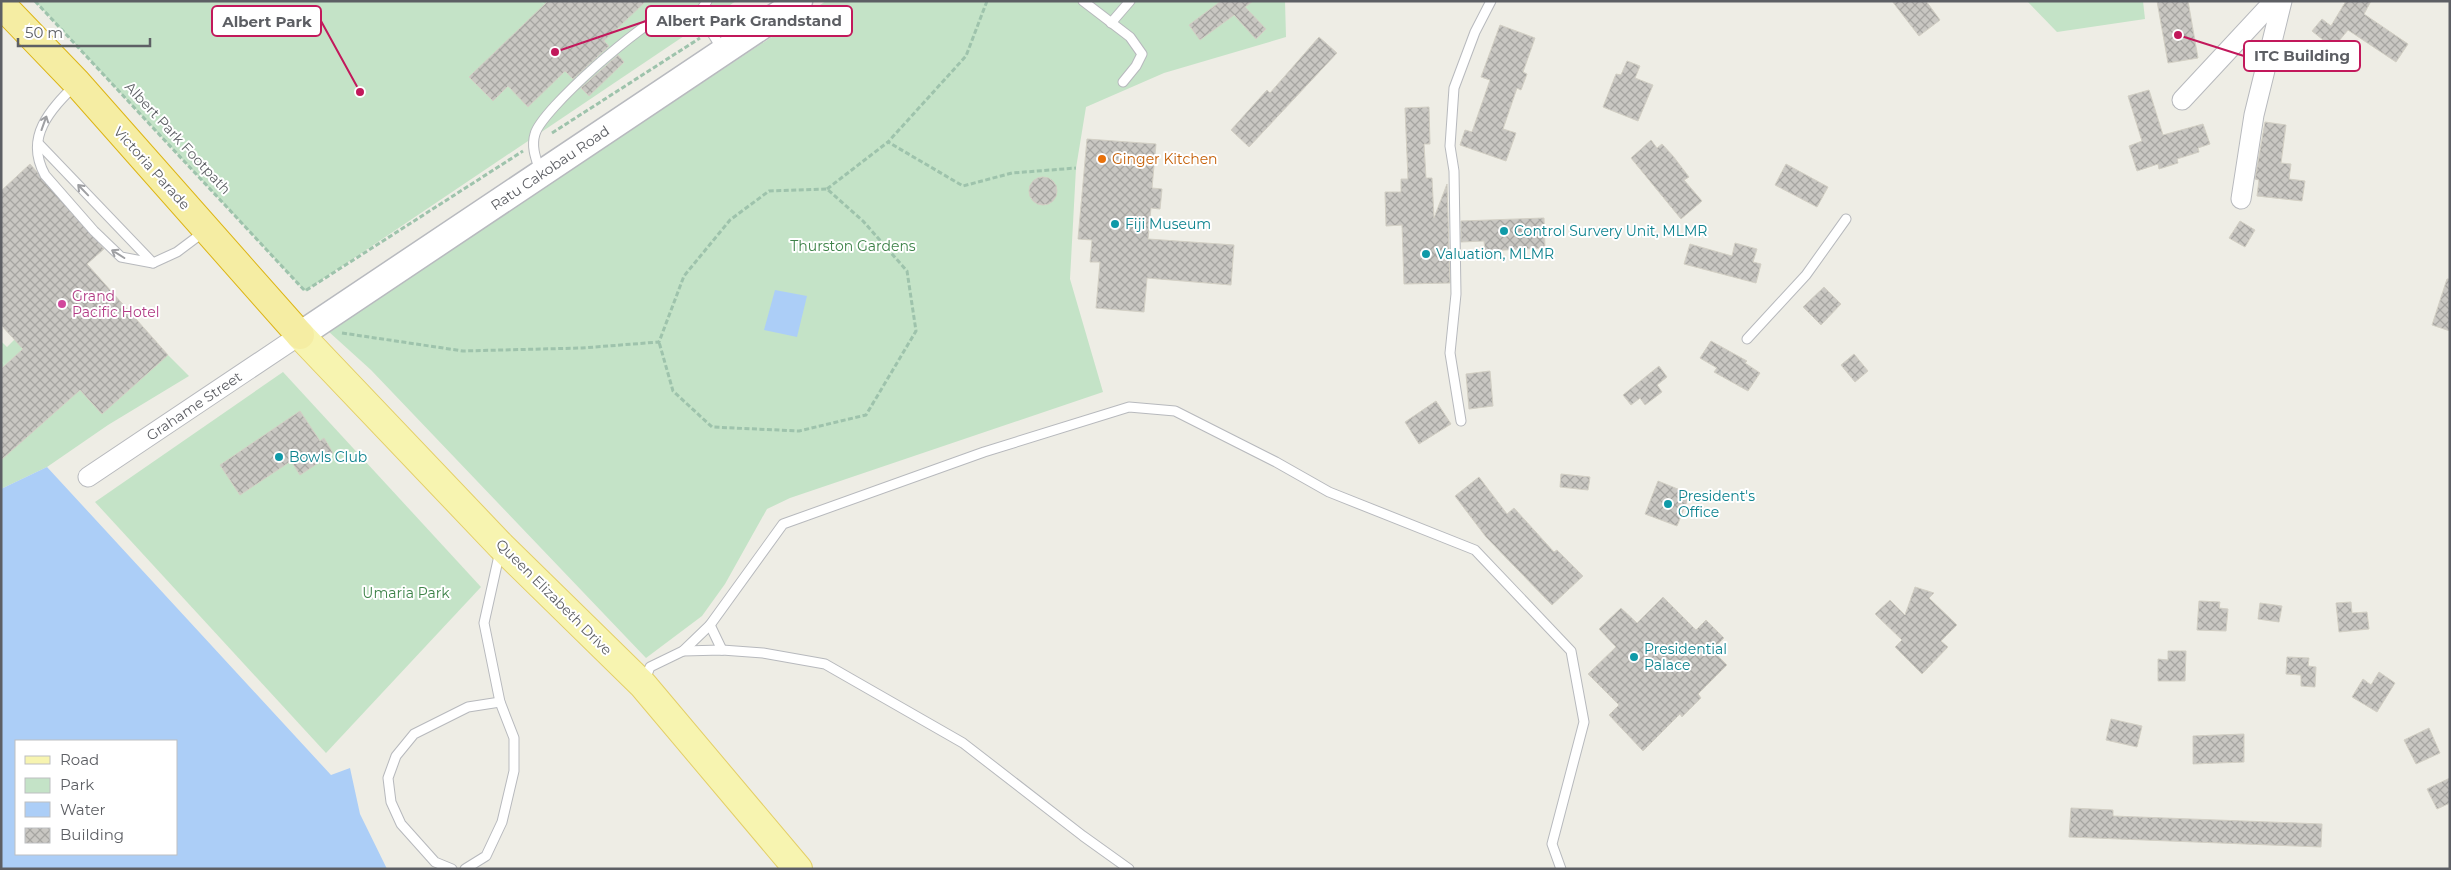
<svg xmlns="http://www.w3.org/2000/svg" width="2451" height="870" viewBox="0 0 2451 870" font-family="Montserrat,sans-serif">
  <style>
    .green { fill: #c4e3c7 }
    .water { fill: #accef7; fill-rule: evenodd }
    .building { fill: url(#building-cross-hatch); stroke: #d2cfc4 }
    .lines { fill: none; stroke-linecap: round; stroke-linejoin: round }
    .service-casing { stroke: #b7b9bd; stroke-width: 11 }
    .minor-casing { stroke: #b7b9bd; stroke-width: 21 }
    .secondary-casing { stroke: #b8babf; stroke-width: 29 }
    .primary-casing { stroke: #e4cf67; stroke-width: 30 }
    .trunk-casing { stroke: #ddb515; stroke-width: 30 }
    .path { stroke: #9ec3ac; stroke-width: 3; stroke-dasharray: 5 2.5; stroke-linecap: butt }
    .service { stroke: #fff; stroke-width: 9 }
    .minor { stroke: #fff; stroke-width: 19 }
    .secondary { stroke: #fff; stroke-width: 26 }
    .primary { stroke: #f7f4b0; stroke-width: 28 }
    .trunk { stroke: #f5eda3; stroke-width: 28 }
    .oneway { stroke: #9e9fa2 }
    .food-dot { fill: #e8710a; stroke: #fff; stroke-width: 2 }
    .culture-dot { fill: #0f9aa8; stroke: #fff; stroke-width: 2 }
    .hotel-dot { fill: #d1479c; stroke: #fff; stroke-width: 2 }
    .labels { text-anchor: middle; stroke-width: 4; stroke-linejoin: round; paint-order: stroke }
    .street-label { font-size: 14px; fill: #5d5f64; stroke: #fff }
    .food-label { font-size: 14px; fill: #c56008; stroke: #fff; text-anchor: start }
    .culture-label { font-size: 14px; fill: #0d838f; stroke: #fff; text-anchor: start }
    .park-label { font-size: 14px; fill: #3d8248; stroke: #fff }
    .hotel-label { font-size: 14px; fill: #b23c85; stroke: #fff; text-anchor: start }
    .leader { fill: none; stroke: #c2185b; stroke-width: 2 }
    .callout-dot { fill: #c2185b; stroke: #fff; stroke-width: 2 }
    .callout { fill: #fff; stroke: #c2185b; stroke-width: 2 }
    .callout-label { font-size: 15px; text-anchor: middle; font-weight: bold; fill: #5d5f64 }
  </style>
  <defs>
    <pattern id="building-cross-hatch" width="8" height="8" patternUnits="userSpaceOnUse" patternTransform="scale(1.25)"><rect width="8" height="8" fill="#c9c7c2"/><path d="M0 0l8 8M0 8l8-8" fill="none" stroke="#a6a5a1"/></pattern>
  </defs>
  <rect width="100%" height="100%" fill="#eeede5"/>
  <g class="green">
    <path d="M35,1H736L305,291Z"/>
    <path d="M826,1H1285L1286,37L1164,73L1086,107L1076,168L1070,279L1103,392L790,498L767,509L725,584L702,616L646,658L371,370L328,331Z"/>
    <path d="M2027,1H2143L2145,19L2057,32Z"/>
    <path d="M40,334L1,369V341L7,347L14,340Z"/>
    <path d="M168,355L189,376L108,425L47,467L1,489V460L80,390L102,414Z"/>
    <path d="M283,372L481,587L326,753L95,502Z"/>
  </g>
  <g class="water">
    <path d="M775,290L807,296L797,337L764,330Z"/>
    <path d="M47,467L331,775L350,768L360,814L387,869H1V489ZM16,741H176V854H16Z"/>
  </g>
  <g class="building">
    <path d="M548,1H646L604,41L609,46L573,79L565,71L528,107L508,86L493,101L469,77Z"/>
    <path d="M1221,1H1253L1245,7L1266,29L1256,39L1234,15L1200,40L1189,25Z"/>
    <path d="M1892,1H1926L1940,20L1919,36Z"/>
    <path d="M2157,1H2188L2198,58L2168,63Z"/>
    <path d="M2346,1H2371L2364,14L2408,44L2396,62L2348,30L2333,48L2312,31L2322,19L2331,26Z"/>
    <path d="M1500,25L1535,38L1523,72L1527,74L1521,90L1517,88L1503,129L1516,133L1506,161L1460,145L1465,130L1472,132L1490,80L1481,77Z"/>
    <path d="M1319,37L1337,53L1249,147L1231,130L1267,90L1270,93Z"/>
    <path d="M618,55L624,62L589,96L581,88Z"/>
    <path d="M1627,61L1640,66L1635,78L1653,85L1638,121L1603,107L1616,74L1621,75Z"/>
    <path d="M2149,90L2163,135L2203,124L2210,144L2198,148L2199,152L2177,159L2178,163L2159,169L2158,164L2137,171L2129,146L2142,141L2128,96Z"/>
    <path d="M1429,107L1430,144H1424L1426,178H1432L1434,218L1447,184L1450,283L1404,284L1402,225L1386,226L1385,192H1401V179H1408L1405,108Z"/>
    <path d="M2265,122L2286,125L2281,163L2291,164L2289,179L2305,181L2302,201L2257,196L2259,180L2255,179Z"/>
    <path d="M1087,139L1156,144L1152,188L1162,189L1160,209L1151,208L1148,239L1234,245L1231,285L1147,278L1144,312L1096,308L1100,262H1090L1092,240L1078,239Z"/>
    <path d="M1651,140L1657,148L1662,144L1673,156L1689,177L1684,180L1702,201L1681,219L1631,158Z"/>
    <path d="M30,164L104,249L87,264L168,355L102,414L80,390L1,460V369L23,349L1,325V191Z"/>
    <path d="M1786,164L1828,187L1817,207L1775,185Z"/>
    <circle cx="1043" cy="191" r="14"/>
    <path d="M1544,218L1545,248L1485,251L1484,241L1461,242V221Z"/>
    <path d="M2240,221L2255,230L2245,247L2229,238Z"/>
    <path d="M1735,243L1757,249L1753,262L1761,264L1756,283L1684,264L1690,244L1732,256Z"/>
    <path d="M2447,279H2450V331L2432,325Z"/>
    <path d="M1824,287L1841,304L1821,325L1803,307Z"/>
    <path d="M1711,341L1747,361L1745,363L1760,373L1748,391L1714,372L1717,368L1700,358Z"/>
    <path d="M1854,354L1868,371L1855,382L1841,365Z"/>
    <path d="M1659,366L1667,377L1657,385L1662,392L1645,405L1640,398L1631,405L1623,395Z"/>
    <path d="M1490,371L1493,406L1469,409L1466,374Z"/>
    <path d="M1436,401L1451,424L1419,444L1405,422Z"/>
    <path d="M300,411L320,441L324,438L333,453L300,475L291,461L240,495L220,465Z"/>
    <path d="M1561,474L1590,477L1588,490L1560,487Z"/>
    <path d="M1479,477L1507,514L1514,508L1554,552L1557,550L1583,576L1552,605L1486,537L1455,496Z"/>
    <path d="M1658,481L1690,494L1677,526L1645,514Z"/>
    <path d="M1915,587L1934,593L1929,598L1957,625L1941,641L1948,647L1922,674L1895,647L1902,640L1875,614L1890,600L1905,615Z"/>
    <path d="M1663,597L1696,630L1706,620L1724,638L1712,650L1727,665L1698,694L1701,698L1682,717L1680,714L1643,751L1609,715L1619,705L1588,674L1616,647L1599,629L1621,608L1637,623Z"/>
    <path d="M2199,601L2220,602L2219,608L2228,609L2226,631L2197,630Z"/>
    <path d="M2351,602L2352,613L2367,612L2369,629L2339,632L2336,603Z"/>
    <path d="M2260,603L2282,606L2279,622L2258,619Z"/>
    <path d="M2168,651H2186L2185,681H2158V659L2168,660Z"/>
    <path d="M2287,657L2309,658L2308,666L2316,667L2315,687L2301,686V675L2286,674Z"/>
    <path d="M2379,672L2395,683L2377,712L2352,697L2363,679L2371,685Z"/>
    <path d="M2111,719L2142,726L2137,747L2106,740Z"/>
    <path d="M2429,728L2440,753L2416,764L2404,740Z"/>
    <path d="M2244,734V762L2193,764V736Z"/>
    <path d="M2450,778V803L2437,809L2427,789Z"/>
    <path d="M2071,808L2113,810V816L2322,824L2321,847L2069,837Z"/>
  </g>
  <g class="lines">
    <g class="service-casing">
      <g id="service">
        <path d="M1083,1L1130,37L1142,54L1136,66L1123,82"/>
        <path d="M698,15L707,1"/>
        <path d="M1111,23L1130,1"/>
        <path d="M76,84C50,110 24,137 45,175L94,231L121,257L153,263L177,252L205,231"/>
        <path d="M39,144L153,263"/>
        <path d="M540,171C536,159 531,147 535,134C542,109 643,21 669,12C674,10 683,11 688,12C704,14 715,39 723,51"/>
        <path d="M1747,339L1806,275L1846,219"/>
        <path d="M1461,421L1450,353L1456,294L1454,171L1450,146L1454,88L1475,32L1491,1"/>
        <path d="M710,625L722,650"/>
        <path d="M683,651L722,650L763,653L825,664L963,743L1083,836L1129,869"/>
        <path d="M645,680L650,667L683,651L710,625L783,524L984,452L1129,407L1175,411L1276,462L1329,492L1475,550L1571,651L1584,722L1552,844L1561,869"/>
        <path d="M452,869L435,862L401,824L391,802L388,778L396,756L414,734L468,707L500,702"/>
        <path d="M465,869L486,856L502,822L514,771V738L500,702L484,623L500,551"/>
      </g>
    </g>
    <g class="minor-casing">
      <g id="minor">
        <path d="M2182,100L2274,1"/>
        <path d="M2241,199L2254,115L2282,1"/>
        <path d="M88,477L300,335"/>
      </g>
    </g>
    <g class="secondary-casing">
      <path id="secondary" d="M300,335L799,1"/>
    </g>
    <g class="primary-casing">
      <path id="primary" d="M300,335L501,546L643,685L798,869"/>
    </g>
    <g class="trunk-casing">
      <path id="trunk" d="M1,4L77,83L300,335"/>
    </g>
    <g class="path">
      <path d="M35,1L305,291L523,151"/>
      <path d="M987,1L966,56L888,142L963,186L1012,173L1076,168"/>
      <path d="M552,133L700,38"/>
      <path d="M827,189L888,142"/>
      <path d="M342,333L463,351L582,348L659,342L684,276L730,220L769,191L827,189L863,221L907,271L916,331L866,415L799,431L712,427L673,391L659,342"/>
    </g>
    <use href="#service" class="service"/>
    <use href="#minor" class="minor"/>
    <use href="#secondary" class="secondary"/>
    <use href="#primary" class="primary"/>
    <use href="#trunk" class="trunk"/>
  </g>
  <defs><path id="oneway-shaft" d="M-6 0H5M1.5-3L5.5 0L1.5 3" fill="none" stroke-width="1.6" stroke-linecap="round" stroke-linejoin="round" transform="scale(1.25)"/></defs>
  <g class="oneway">
    <use href="#oneway-shaft" transform="translate(44 123) rotate(-70)"/>
    <use href="#oneway-shaft" transform="translate(83 190) rotate(-134)"/>
    <use href="#oneway-shaft" transform="translate(118 254) rotate(-148)"/>
  </g>
  <circle class="food-dot" cx="1102" cy="159" r="5"/>
  <g class="culture-dot">
    <circle cx="1115" cy="224" r="5"/>
    <circle cx="1504" cy="231" r="5"/>
    <circle cx="1426" cy="254" r="5"/>
    <circle cx="279" cy="457" r="5"/>
    <circle cx="1668" cy="504" r="5"/>
    <circle cx="1634" cy="657" r="5"/>
  </g>
  <circle class="hotel-dot" cx="62" cy="304" r="5"/>
  <g class="labels">
    <g class="street-label">
      <text transform="translate(178 138) rotate(47)" y="5">Albert Park Footpath</text>
      <text transform="translate(152 168) rotate(48)" y="5">Victoria Parade</text>
      <text transform="translate(550 168) rotate(-34)" y="5">Ratu Cakobau Road</text>
      <text transform="translate(194 406) rotate(-34)" y="5">Grahame Street</text>
      <text transform="translate(554 597) rotate(45)" y="5">Queen Elizabeth Drive</text>
    </g>
    <g class="food-label">
      <text x="1112" y="164">Ginger Kitchen</text>
    </g>
    <g class="culture-label">
      <text x="1125" y="229">Fiji Museum</text>
      <text x="1514" y="236">Control Survery Unit, MLMR</text>
      <text x="1436" y="259">Valuation, MLMR</text>
      <text x="289" y="462">Bowls Club</text>
      <text x="1678" y="501">President's<tspan x="1678" dy="16">Office</tspan></text>
      <text x="1644" y="654">Presidential<tspan x="1644" dy="16">Palace</tspan></text>
    </g>
    <g class="park-label">
      <text x="853" y="251">Thurston Gardens</text>
      <text x="406" y="598">Umaria Park</text>
    </g>
    <g class="hotel-label">
      <text x="72" y="301">Grand<tspan x="72" dy="16">Pacific Hotel</tspan></text>
    </g>
  </g>
  <path class="leader" d="M555 52L646 21M360 92L321 21M2178 35L2244 56"/>
  <g class="callout-dot">
    <circle cx="555" cy="52" r="5"/>
    <circle cx="360" cy="92" r="5"/>
    <circle cx="2178" cy="35" r="5"/>
  </g>
  <g class="callout">
    <rect x="646" y="6" width="206" height="30" rx="5"/>
    <rect x="212" y="6" width="109" height="30" rx="5"/>
    <rect x="2244" y="41" width="116" height="30" rx="5"/>
  </g>
  <g class="callout-label">
    <text x="749" y="26">Albert Park Grandstand</text>
    <text x="267" y="27">Albert Park</text>
    <text x="2302" y="61">ITC Building</text>
  </g>
  <rect width="2451" height="870" fill="none" stroke="#5d5f64" stroke-width="5"/>
  <rect x="15" y="740" width="162" height="115" fill="#ffffff" stroke="#bebfc1"/>
  <rect x="25" y="756" width="25" height="8" fill="#f7f4b0" stroke="#bebfc1"/>
  <text x="60" y="765" font-size="15" fill="#5d5f64">Road</text>
  <rect x="25" y="778" width="25" height="15" fill="#c4e3c7" stroke="#bebfc1"/>
  <text x="60" y="790" font-size="15" fill="#5d5f64">Park</text>
  <rect x="25" y="802" width="25" height="15" fill="#accef7" stroke="#bebfc1"/>
  <text x="60" y="815" font-size="15" fill="#5d5f64">Water</text>
  <rect x="25" y="828" width="25" height="15" fill="url(#building-cross-hatch)" stroke="#bebfc1"/>
  <text x="60" y="840" font-size="15" fill="#5d5f64">Building</text>
  <path d="M18 38v8h132v-8" fill="none" stroke="#5d5f64" stroke-width="2.5"/>
  <text x="25" y="38" font-size="15" fill="#5d5f64" stroke="#ffffff" stroke-width="4" paint-order="stroke">50 m</text>
</svg>
